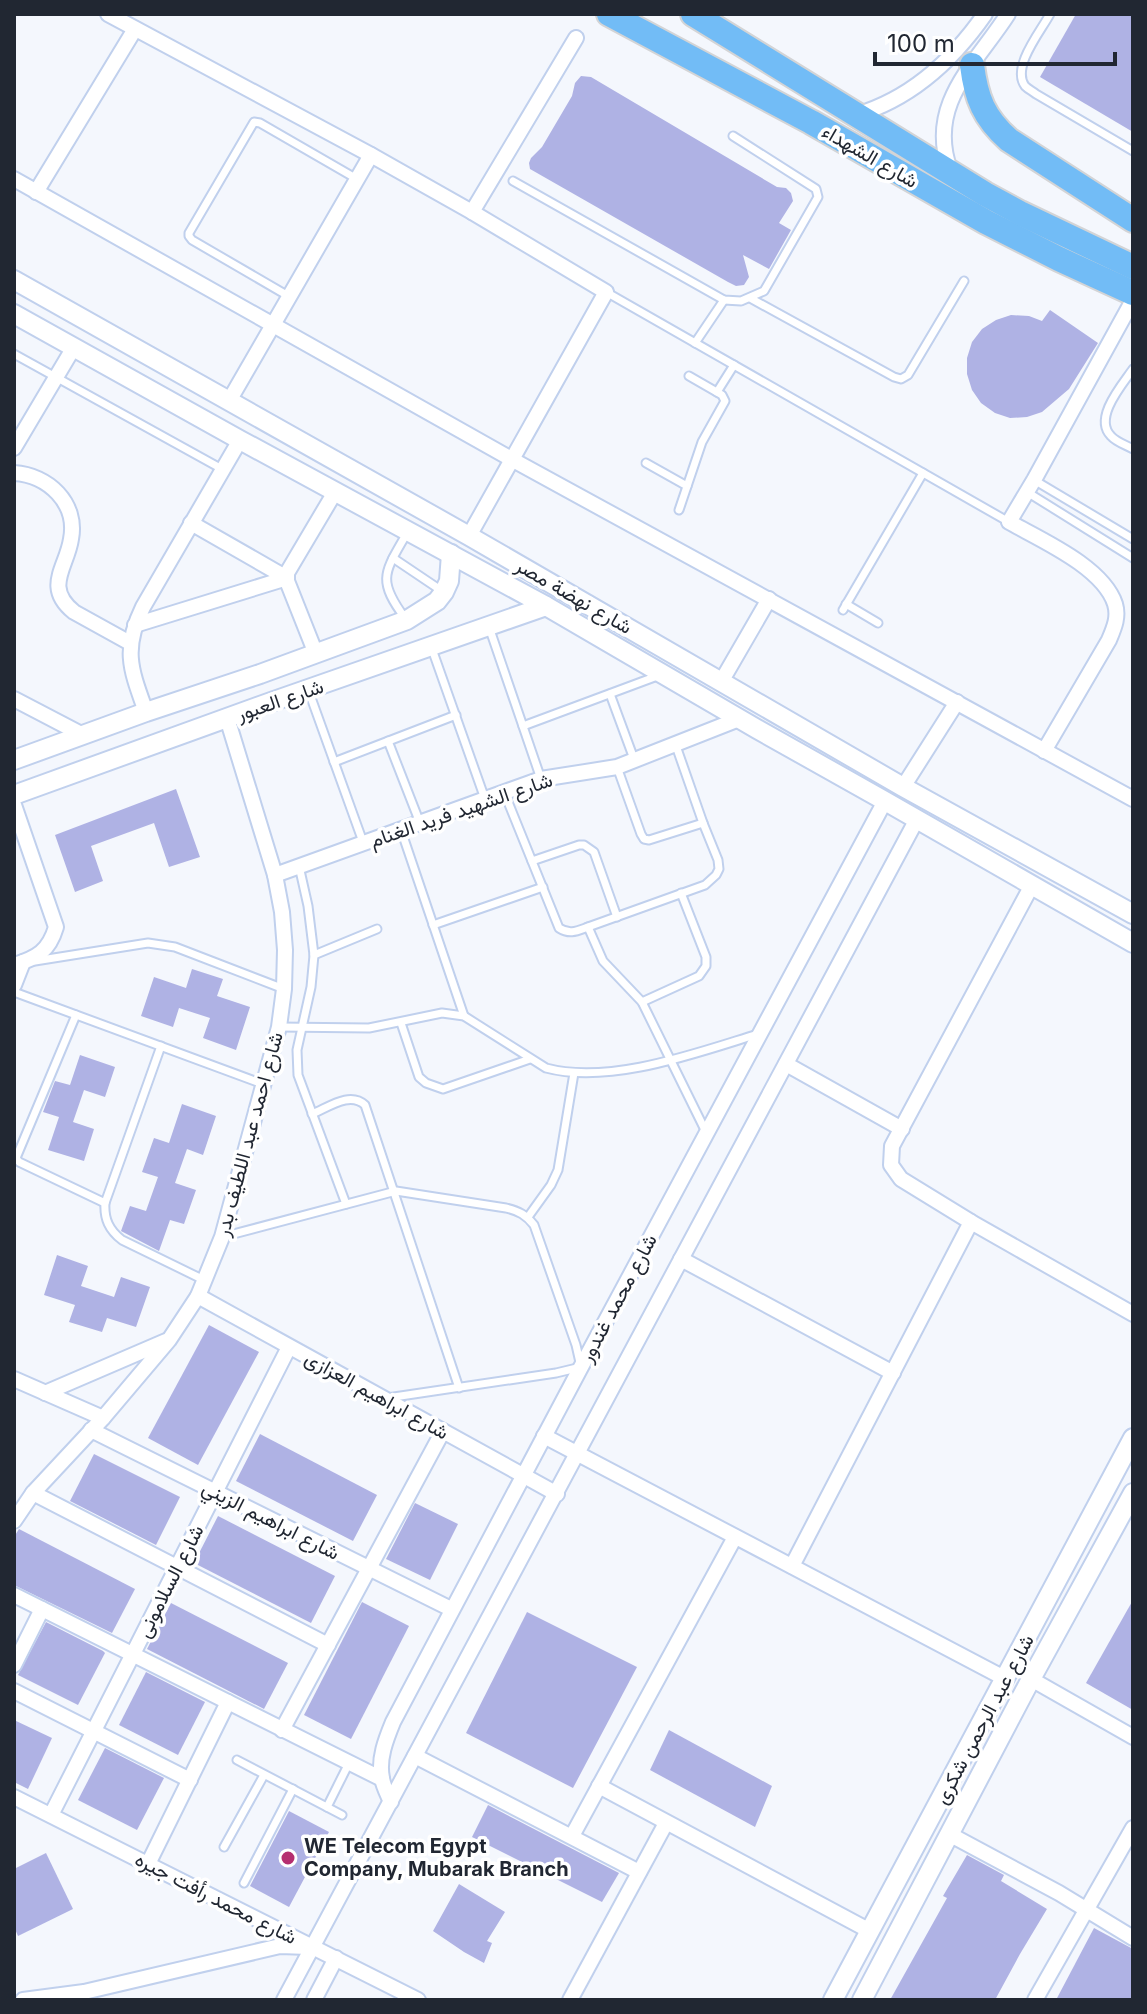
<svg xmlns="http://www.w3.org/2000/svg" width="1147" height="2014" viewBox="0 0 1147 2014" font-family="Inter,Vazirmatn,sans-serif">
  <style>
    .building { fill: #afb2e4 }
    .lines { fill: none; stroke-linecap: round; stroke-linejoin: round }
    .service-casing { stroke: #c0d0ed; stroke-width: 11 }
    .minor-casing { stroke: #c0d0ed; stroke-width: 18 }
    .tertiary-casing { stroke: #c0d0ed; stroke-width: 22 }
    .trunk-casing { stroke: #d3d4d6; stroke-width: 28 }
    .service { stroke: #fff; stroke-width: 7 }
    .minor { stroke: #fff; stroke-width: 14 }
    .tertiary { stroke: #fff; stroke-width: 18 }
    .trunk { stroke: #72bcf6; stroke-width: 24 }
    .poi-dot { fill: #b52e70; stroke: #fff; stroke-width: 3 }
    .labels { text-anchor: middle; stroke-width: 7; stroke-linejoin: round; paint-order: stroke }
    .street-label { font-size: 20px; fill: #212732; stroke: #fff }
    .poi-label { font-size: 20px; font-weight: bold; fill: #212732; stroke: #fff; text-anchor: start }
  </style>
  <rect width="100%" height="100%" fill="#f4f7fd"/>
  <g class="building">
    <path d="M1076,14H1133V132L1040,77Z"/>
    <path d="M581,76L591,77L777,187L786,188L791,193L793,201L779,223L791,230L769,269L743,255L749,277L744,285L736,286L728,282L530,169L529,163L531,158L542,147L572,96L575,83Z"/>
    <path d="M1050,310L1098,343L1069,389L1042,412L1027,417L1010,418L995,413L981,403L972,390L967,374V358L972,342L982,329L996,320L1011,315L1029,316L1042,321Z"/>
    <path d="M176,789L200,857L169,867L154,823L91,846L103,881L75,892L55,835Z"/>
    <path d="M192,969L223,979L217,996L250,1007L236,1050L203,1038L210,1018L179,1008L173,1027L141,1016L154,977L186,988Z"/>
    <path d="M80,1055L115,1067L105,1097L84,1090L73,1122L94,1129L84,1161L48,1150L59,1117L43,1112L55,1081L70,1085Z"/>
    <path d="M182,1104L216,1116L203,1155L187,1149L175,1183L196,1190L184,1224L170,1220L159,1251L121,1231L130,1206L146,1211L158,1177L142,1172L154,1138L169,1143Z"/>
    <path d="M57,1255L88,1266L81,1286L114,1297L121,1277L150,1287L136,1327L107,1318L102,1332L69,1322L75,1305L44,1295Z"/>
    <path d="M209,1325L259,1352L198,1465L148,1438Z"/>
    <path d="M260,1434L377,1495L353,1541L236,1481Z"/>
    <path d="M94,1454L180,1497L156,1545L70,1501Z"/>
    <path d="M415,1503L458,1524L430,1580L386,1559Z"/>
    <path d="M218,1516L335,1576L311,1623L194,1563Z"/>
    <path d="M19,1529L135,1589L112,1633L14,1585V1537Z"/>
    <path d="M1133,1600V1710L1086,1683Z"/>
    <path d="M362,1602L409,1626L351,1739L304,1715Z"/>
    <path d="M171,1603L288,1663L264,1709L147,1649Z"/>
    <path d="M527,1612L637,1667L573,1788L466,1733Z"/>
    <path d="M46,1622L103,1651L105,1653L78,1705L18,1675Z"/>
    <path d="M146,1672L205,1702L178,1755L119,1725Z"/>
    <path d="M14,1720L52,1738L28,1789L14,1782Z"/>
    <path d="M669,1730L772,1786L755,1827L650,1770Z"/>
    <path d="M105,1748L164,1778L137,1830L78,1800Z"/>
    <path d="M488,1805L619,1873L602,1902L472,1837Z"/>
    <path d="M289,1811L329,1832L289,1907L250,1886Z"/>
    <path d="M46,1853L73,1909L18,1936L14,1927V1869Z"/>
    <path d="M967,1855L1004,1875L1001,1881L1047,1909L1020,1954L995,2000H890L947,1898L943,1896Z"/>
    <path d="M459,1884L505,1912L487,1941L492,1943L484,1963L464,1952L433,1931Z"/>
    <path d="M1094,1928L1133,1949V2000H1056Z"/>
  </g>
  <g class="lines">
    <g class="service-casing">
      <g id="service">
        <path d="M1050,14C1041,31 1011,67 1025,86C1028,89 1032,91 1036,94L1133,151"/>
        <path d="M513,181L724,300L741,301L764,291L818,197L816,189L733,136"/>
        <path d="M606,292L1009,522"/>
        <path d="M290,297L192,240L189,236V233L254,122L260,123L357,179"/>
        <path d="M750,298L894,377L901,379L908,375L964,281"/>
        <path d="M695,343L724,300"/>
        <path d="M14,354L222,469"/>
        <path d="M1133,369C1122,385 1093,418 1111,436C1116,442 1126,445 1133,449"/>
        <path d="M717,392L734,365"/>
        <path d="M646,463L687,486"/>
        <path d="M1034,480L1133,539"/>
        <path d="M1027,492L1133,558"/>
        <path d="M679,510L702,442L725,401L722,395L689,376"/>
        <path d="M393,558L442,591"/>
        <path d="M846,604L878,623"/>
        <path d="M843,610L923,473"/>
        <path d="M405,618C376,579 385,572 407,533"/>
        <path d="M489,627L541,779"/>
        <path d="M432,649L485,799"/>
        <path d="M309,692L363,842"/>
        <path d="M610,694L634,759"/>
        <path d="M523,726L660,675"/>
        <path d="M388,741L420,823"/>
        <path d="M675,743L703,823L718,860L719,869L716,875L705,885L588,927L603,961L642,1002L706,1132"/>
        <path d="M334,762L456,715"/>
        <path d="M617,767L641,834L644,839L649,840L703,823"/>
        <path d="M504,792L559,928C570,935 577,931 588,927"/>
        <path d="M401,830L464,1016"/>
        <path d="M532,861L579,845H584L594,852L617,917"/>
        <path d="M299,866L308,906L314,955L311,987L297,1050L298,1075L346,1204"/>
        <path d="M433,925L543,887"/>
        <path d="M314,955L377,929"/>
        <path d="M35,961L148,943L175,947L284,989"/>
        <path d="M14,992L263,1084"/>
        <path d="M642,1002L699,976L706,966V957L681,893"/>
        <path d="M76,1015L16,1158L19,1162L105,1203"/>
        <path d="M401,1023L419,1077L426,1083L443,1089L530,1059"/>
        <path d="M279,1027L369,1028L442,1013L464,1016L546,1068C610,1085 696,1053 758,1034"/>
        <path d="M161,1046L105,1203C104,1219 109,1230 122,1240L204,1280"/>
        <path d="M312,1114C329,1107 350,1091 365,1105L459,1388"/>
        <path d="M528,1217L551,1185L558,1170L574,1073"/>
        <path d="M222,1237L396,1191L506,1208C519,1211 526,1215 534,1225L576,1345L581,1367L556,1373L387,1398"/>
        <path d="M237,1760L342,1815"/>
        <path d="M327,1807L349,1763"/>
        <path d="M224,1847L264,1775"/>
        <path d="M244,1883L293,1789"/>
      </g>
    </g>
    <g class="minor-casing">
      <g id="minor">
        <path d="M108,14L371,155L472,212L606,292L469,536"/>
        <path d="M856,115C910,99 953,60 985,14"/>
        <path d="M950,170C926,104 976,64 1008,14"/>
        <path d="M14,179L513,460L1133,799"/>
        <path d="M36,192L135,29"/>
        <path d="M472,212L576,38"/>
        <path d="M229,401L371,155"/>
        <path d="M14,448L74,347"/>
        <path d="M14,473C48,475 78,503 71,539C67,567 43,587 74,612L130,643"/>
        <path d="M191,523L287,578"/>
        <path d="M135,625L287,578"/>
        <path d="M316,654L287,581V573L335,492"/>
        <path d="M721,682L769,599"/>
        <path d="M14,699L83,735"/>
        <path d="M146,712C131,670 122,650 143,607L240,440"/>
        <path d="M1044,751L1109,640C1114,628 1119,617 1115,604C1103,567 1041,540 1009,522L1034,480L1133,300"/>
        <path d="M903,787L957,702"/>
        <path d="M14,805L56,927C49,951 37,958 14,965"/>
        <path d="M275,875L541,779L617,767L739,719"/>
        <path d="M1032,885L892,1146L891,1165L901,1179L971,1222L1133,1314"/>
        <path d="M14,985L23,962"/>
        <path d="M786,1064L902,1129"/>
        <path d="M681,1259L893,1373"/>
        <path d="M198,1296L557,1494"/>
        <path d="M14,1379L103,1418"/>
        <path d="M45,1393L166,1341"/>
        <path d="M91,1430L451,1609"/>
        <path d="M544,1436L1006,1679"/>
        <path d="M33,1493L328,1645"/>
        <path d="M14,1521L33,1493L103,1418L169,1340L198,1296L222,1237L279,1027L284,989L285,950L282,912L275,875L227,718"/>
        <path d="M792,1566L971,1222"/>
        <path d="M14,1595L382,1779"/>
        <path d="M14,1665L42,1609"/>
        <path d="M1031,1679L1133,1737"/>
        <path d="M14,1691L190,1780"/>
        <path d="M282,1730L443,1431"/>
        <path d="M415,1756L639,1872"/>
        <path d="M599,1786L870,1931"/>
        <path d="M14,1797L418,2000"/>
        <path d="M391,1802C388,1795 383,1786 382,1778C378,1759 386,1739 393,1722L581,1367L885,801"/>
        <path d="M51,1815L289,1347"/>
        <path d="M949,1834L1059,1893L1133,1938"/>
        <path d="M572,1836L735,1537"/>
        <path d="M148,1864L228,1702"/>
        <path d="M23,2000L84,1992L280,1946L308,1947"/>
        <path d="M284,2000L917,819"/>
        <path d="M314,2000L336,1958"/>
        <path d="M570,2000L666,1823"/>
        <path d="M1035,2000L1133,1828"/>
      </g>
    </g>
    <g class="tertiary-casing">
      <g id="tertiary">
        <path d="M14,280L469,536L903,787L1133,914"/>
        <path d="M14,314L240,440L546,606L757,729L885,801L1133,943"/>
        <path d="M14,760L146,712L260,674L407,620L437,601L444,592L449,581L451,554"/>
        <path d="M14,795L271,702L546,606"/>
        <path d="M833,2000L1133,1438"/>
        <path d="M862,2000L1031,1679L1133,1493"/>
      </g>
    </g>
    <g class="trunk-casing">
      <g id="trunk">
        <path d="M609,14L811,122L986,222L1059,259L1133,293"/>
        <path d="M693,14L985,194L1020,213L1133,267"/>
        <path d="M972,65C976,98 984,118 1009,140L1133,220"/>
      </g>
    </g>
    <use href="#service" class="service"/>
    <use href="#minor" class="minor"/>
    <use href="#tertiary" class="tertiary"/>
    <use href="#trunk" class="trunk"/>
  </g>
  <circle class="poi-dot" cx="288" cy="1858" r="8"/>
  <g class="labels">
    <g class="street-label">
      <text transform="translate(870 156) rotate(30)" y="7">شارع الشهداء</text>
      <text transform="translate(574 596) rotate(30)" y="7">شارع نهضة مصر</text>
      <text transform="translate(280 700) rotate(-19)" y="7">شارع العبور</text>
      <text transform="translate(461 810) rotate(-19)" y="7">شارع الشهيد فريد الغنام</text>
      <text transform="translate(249 1134) rotate(-75)" y="7">شارع احمد عبد اللطيف بدر</text>
      <text transform="translate(618 1298) rotate(-62)" y="7">شارع محمد غندور</text>
      <text transform="translate(377 1395) rotate(29)" y="7">شارع ابراهيم العزازى</text>
      <text transform="translate(271 1520) rotate(27)" y="7">شارع ابراهيم الزيني</text>
      <text transform="translate(170 1581) rotate(-63)" y="7">شارع السلامونى</text>
      <text transform="translate(984 1719) rotate(-62)" y="7">شارع عبد الرحمن شكرى</text>
      <text transform="translate(216 1898) rotate(27)" y="7">شارع محمد رأفت جيره</text>
    </g>
    <g class="poi-label">
      <text x="304" y="1853">WE Telecom Egypt<tspan x="304" dy="23">Company, Mubarak Branch</tspan></text>
    </g>
  </g>
  <rect width="1147" height="2014" fill="none" stroke="#212732" stroke-width="32"/>
  <path d="M875 52v12h240v-12" fill="none" stroke="#212732" stroke-width="4"/>
  <text x="887" y="52" font-size="24" fill="#212732" stroke="#ffffff" stroke-width="6" paint-order="stroke">100 m</text>
</svg>
